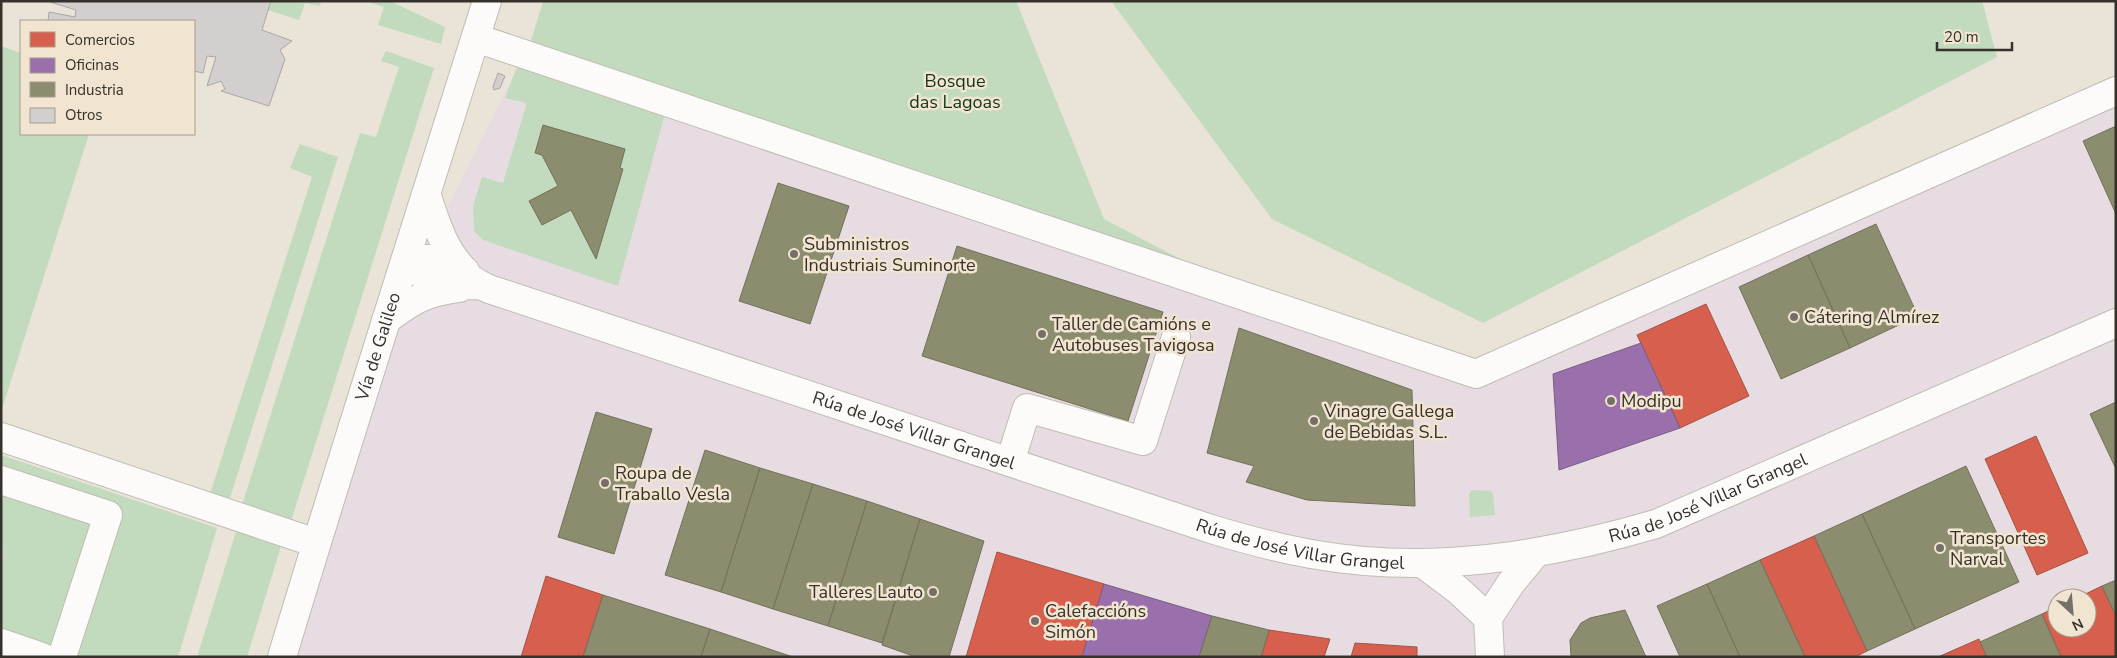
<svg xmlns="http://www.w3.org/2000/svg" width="2117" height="658" viewBox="0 0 2117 658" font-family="'Nunito Sans',sans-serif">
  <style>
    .industrial { fill: #e7dce2; fill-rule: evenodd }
    .green { fill: #c2dabd }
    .shops { fill: #d6604d; stroke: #a65242 }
    .offices { fill: #9970ab; stroke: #7b5d84 }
    .industry { fill: #8c8c6e; stroke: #72715a }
    .building { fill: #d3cfce; stroke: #aba7a6 }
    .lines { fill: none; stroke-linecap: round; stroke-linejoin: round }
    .minor-casing { stroke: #c1bcb3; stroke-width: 30 }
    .path { stroke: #d5d3d0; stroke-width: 3; stroke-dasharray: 2.5 2.5; stroke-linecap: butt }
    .minor { stroke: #fcfbf9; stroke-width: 28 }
    .poi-dot { fill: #756f67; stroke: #f1e5d1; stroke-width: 2 }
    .labels { text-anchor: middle; stroke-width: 5; stroke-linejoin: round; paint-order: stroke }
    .park-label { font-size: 18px; fill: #0f3717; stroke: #f1e5d1 }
    .poi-label { font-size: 18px; fill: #36312a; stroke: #f1e5d1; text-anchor: start }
    .street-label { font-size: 18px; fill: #36312a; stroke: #f1e5d1 }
  </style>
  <rect width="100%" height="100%" fill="#eae3d8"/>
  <path class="industrial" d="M531,41L1127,263L1439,373L1518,364L2116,100V657H297L369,365ZM2057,598H2087V628H2057Z"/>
  <g class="green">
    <path d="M271,1H321L320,6L305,3L299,20L268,10Z"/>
    <path d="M365,1H390L445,27L441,44L378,25L384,7Z"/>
    <path d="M543,1H1016L1104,219L1207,273L531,41Z"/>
    <path d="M1111,1H1982L1997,57L1483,323L1272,219Z"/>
    <path d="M1,46L21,53V134H89L1,412Z"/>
    <path d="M386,51L434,68L291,521L242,505L360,133L376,137L399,67L381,61Z"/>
    <path d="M519,62L665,114L618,286L483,240L474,231L473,206L482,177L503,183L527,103L505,98Z"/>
    <path d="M300,144L338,157L229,501L210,494L312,177L290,168Z"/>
    <path d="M1,455L217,528L178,657H1Z"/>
    <path d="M1472,490L1491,491L1493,494L1495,515L1470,517L1469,494Z"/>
    <path d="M236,532L281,546L247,657H197Z"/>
  </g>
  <g class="shops">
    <path d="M1706,304L1749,396L1680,428L1637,335Z"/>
    <path d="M2036,436L2088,553L2037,575L1985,459Z"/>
    <path d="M1814,536L1867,651L1855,657H1805L1760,560Z"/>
    <path d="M997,552L1104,584L1082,657H966Z"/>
    <path d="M546,576L603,595L583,657H521Z"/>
    <path d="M2102,586L2116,616V657H2061L2042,614L2057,607V628H2087V598H2077Z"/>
    <path d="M1269,630L1330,639L1324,657H1261Z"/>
    <path d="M1979,639L1987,657H1938Z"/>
    <path d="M1355,643L1417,647V657H1351Z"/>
  </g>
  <g class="offices">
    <path d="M1641,343L1680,428L1559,470L1553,374Z"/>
    <path d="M1104,584L1212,616L1199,657H1082Z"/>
  </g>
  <g class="industry">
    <path d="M543,125L625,149L620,168L623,169L596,259L571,210L542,225L529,201L558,186L542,155L535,153Z"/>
    <path d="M2116,126V214L2083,141Z"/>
    <path d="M778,183L849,206L810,324L739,301Z"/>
    <path d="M1876,224L1918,316L1850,348L1808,255Z"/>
    <path d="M957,246L1163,312L1128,421L922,356Z"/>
    <path d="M1808,255L1850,348L1781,379L1739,287Z"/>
    <path d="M1239,328L1412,390L1415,506L1307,500L1246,482L1254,466L1207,453Z"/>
    <path d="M2116,402V469L2090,414Z"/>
    <path d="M596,412L652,429L614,554L558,537Z"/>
    <path d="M705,450L760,468L721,592L665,575Z"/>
    <path d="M1966,466L2019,582L1915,629L1862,514Z"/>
    <path d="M760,468L813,484L773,609L721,592Z"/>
    <path d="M813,484L867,501L828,626L773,609Z"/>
    <path d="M867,501L920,519L882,643L828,626Z"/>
    <path d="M1862,514L1915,629L1867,651L1814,536Z"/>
    <path d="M920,519L984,541L949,657H916L882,645Z"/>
    <path d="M1760,560L1805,657H1740L1707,584Z"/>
    <path d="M2116,580V616L2102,586Z"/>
    <path d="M1707,584L1740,657H1680L1657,606Z"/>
    <path d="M603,595L710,629L701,657H583Z"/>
    <path d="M1625,610L1646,657H1571L1570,640L1581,623L1590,618Z"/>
    <path d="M2042,614L2061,657H1987L1980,642Z"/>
    <path d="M1212,616L1269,630L1261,657H1199Z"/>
    <path d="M710,629L793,657H701Z"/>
  </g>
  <g class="building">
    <path d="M47,1H271L262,30L292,41L280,50L285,59L269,106L221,91L225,89L221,81L207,86L216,57L207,56L203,73L194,71V21H48L49,12L75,17L76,10Z"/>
    <path d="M498,73L505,76L500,88L494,90L493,87Z"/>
  </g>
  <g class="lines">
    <g class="minor-casing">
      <g id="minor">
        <path d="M476,38L1476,374L2116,91"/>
        <path d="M427,196C436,223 444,251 465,271"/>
        <path id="s1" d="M478,285C449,286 426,283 406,260C417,259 427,258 437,260C456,265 471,282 489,289L1211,529C1244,539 1277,548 1311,554C1428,575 1543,557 1656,524L2116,323"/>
        <path d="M386,320C414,299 424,293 459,288"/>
        <path d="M1,437L316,543"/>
        <path d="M1010,462L1027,408L1143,441L1176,337"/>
        <path d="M1,480L108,515L62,657"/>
        <path d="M1422,563L1458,590L1488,618"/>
        <path d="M1,643L42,657"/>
        <path id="s2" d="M282,657C348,438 418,220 487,1"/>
        <path d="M1490,657L1488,618L1511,583L1535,554"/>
      </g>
    </g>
    <path class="path" d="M1,550L5,552L1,562"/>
    <use href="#minor" class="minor"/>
  </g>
  <g class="poi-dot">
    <circle cx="794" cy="254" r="5"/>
    <circle cx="1794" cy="317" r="5"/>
    <circle cx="1042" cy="334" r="5"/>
    <circle cx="1611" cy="401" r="5"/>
    <circle cx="1314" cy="421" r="5"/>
    <circle cx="605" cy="483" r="5"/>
    <circle cx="1940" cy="548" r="5"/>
    <circle cx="933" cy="592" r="5"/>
    <circle cx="1035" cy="621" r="5"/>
  </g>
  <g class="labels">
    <g class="park-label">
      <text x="955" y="87">Bosque<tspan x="955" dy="21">das Lagoas</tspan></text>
    </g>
    <g class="poi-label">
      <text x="804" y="250">Subministros<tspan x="804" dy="21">Industriais Suminorte</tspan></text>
      <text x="1804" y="323">Cátering Almírez</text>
      <text x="1052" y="330">Taller de Camións e<tspan x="1052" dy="21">Autobuses Tavigosa</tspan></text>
      <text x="1621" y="407">Modipu</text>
      <text x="1324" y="417">Vinagre Gallega<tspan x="1324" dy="21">de Bebidas S.L.</tspan></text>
      <text x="615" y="479">Roupa de<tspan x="615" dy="21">Traballo Vesla</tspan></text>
      <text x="1950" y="544">Transportes<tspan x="1950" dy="21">Narval</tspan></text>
      <text x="923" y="598" text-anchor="end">Talleres Lauto</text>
      <text x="1045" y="617">Calefaccións<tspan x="1045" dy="21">Simón</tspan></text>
    </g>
    <g class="street-label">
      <text dy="6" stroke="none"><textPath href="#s2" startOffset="325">Vía de Galileo</textPath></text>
      <text dy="6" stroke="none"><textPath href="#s1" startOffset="618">Rúa de José Villar Grangel</textPath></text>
      <text dy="6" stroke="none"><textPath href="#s1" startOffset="1441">Rúa de José Villar Grangel</textPath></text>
      <text dy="6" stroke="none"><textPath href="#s1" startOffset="1022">Rúa de José Villar Grangel</textPath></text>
    </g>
  </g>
  <rect width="2117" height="658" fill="none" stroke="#36312a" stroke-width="5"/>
  <rect x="20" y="20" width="175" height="115" fill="#f1e5d1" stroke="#a69d8e"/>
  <rect x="30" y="32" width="25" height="15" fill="#d6604d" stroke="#a69d8e"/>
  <text x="65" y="45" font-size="15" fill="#36312a">Comercios</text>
  <rect x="30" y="58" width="25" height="15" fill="#9970ab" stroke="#a69d8e"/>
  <text x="65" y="70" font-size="15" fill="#36312a">Oficinas</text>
  <rect x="30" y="82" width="25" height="15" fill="#8c8c6e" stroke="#a69d8e"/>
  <text x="65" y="95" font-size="15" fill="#36312a">Industria</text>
  <rect x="30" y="108" width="25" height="15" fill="#d3cfce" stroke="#a69d8e"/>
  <text x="65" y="120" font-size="15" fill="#36312a">Otros</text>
  <g transform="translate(2072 613) rotate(154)"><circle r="24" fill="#f1e5d1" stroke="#a69d8e"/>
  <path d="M0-4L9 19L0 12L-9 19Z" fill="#756f67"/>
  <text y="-8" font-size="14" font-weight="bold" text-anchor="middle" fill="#36312a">N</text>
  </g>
  <path d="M1937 42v8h75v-8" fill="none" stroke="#36312a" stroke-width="2.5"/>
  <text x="1944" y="42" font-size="15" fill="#36312a" stroke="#f1e5d1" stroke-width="4" paint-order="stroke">20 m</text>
</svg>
